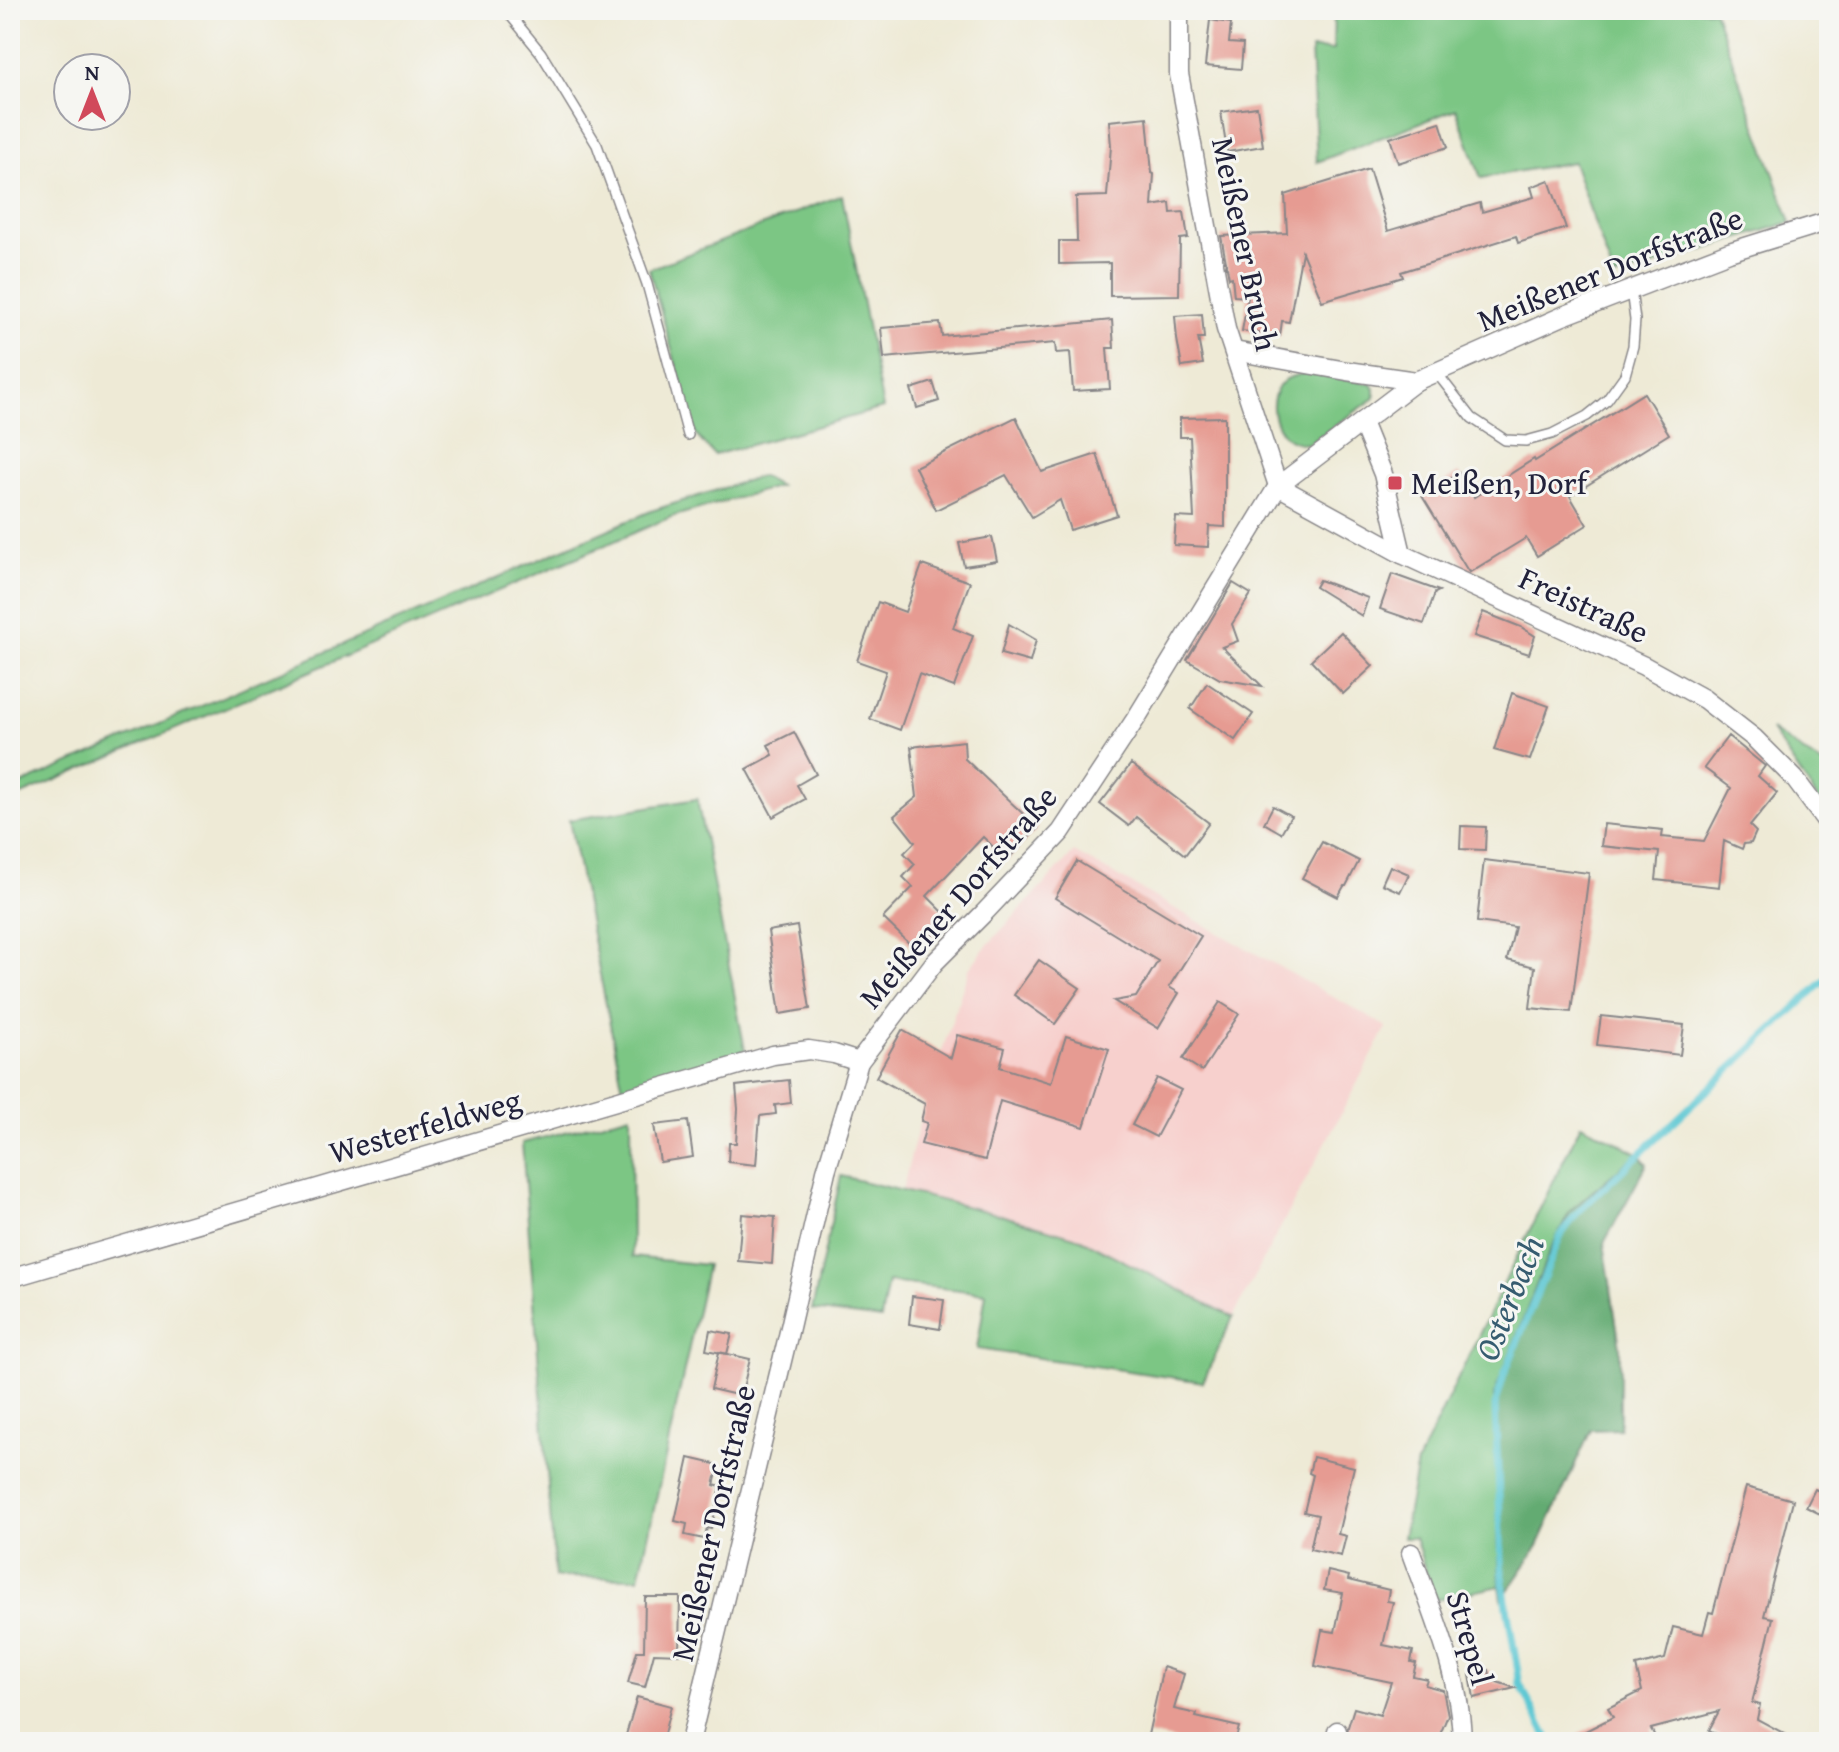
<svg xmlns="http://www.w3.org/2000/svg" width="1839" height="1752" viewBox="0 0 1839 1752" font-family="'Gentium Book Plus',serif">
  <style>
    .built { fill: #f7d0cd }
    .green { fill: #7bc684; stroke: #4e7460; stroke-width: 2 }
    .forest { fill: #64ab72; stroke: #436656; stroke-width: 2 }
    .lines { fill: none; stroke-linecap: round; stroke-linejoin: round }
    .stream { stroke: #5bc7d3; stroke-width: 7 }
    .building { fill: #e69b92 }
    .lane-casing { stroke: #888688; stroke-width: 12 }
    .street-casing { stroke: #888688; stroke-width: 21 }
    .lane { stroke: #fff; stroke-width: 9 }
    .street { stroke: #fff; stroke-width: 18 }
    .poi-dot { fill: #d1495b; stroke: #f6f6f2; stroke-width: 3 }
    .labels { text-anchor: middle; stroke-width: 6; stroke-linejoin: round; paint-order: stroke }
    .street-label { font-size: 32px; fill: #22223b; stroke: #f6f6f2 }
    .poi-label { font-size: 32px; fill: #22223b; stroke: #f6f6f2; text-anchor: start }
    .water-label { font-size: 34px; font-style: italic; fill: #365c70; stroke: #f6f6f2 }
  </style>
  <rect width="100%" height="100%" fill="#f6f6f2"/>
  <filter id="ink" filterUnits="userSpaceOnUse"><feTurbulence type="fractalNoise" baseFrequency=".0125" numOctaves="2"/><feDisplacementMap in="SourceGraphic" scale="16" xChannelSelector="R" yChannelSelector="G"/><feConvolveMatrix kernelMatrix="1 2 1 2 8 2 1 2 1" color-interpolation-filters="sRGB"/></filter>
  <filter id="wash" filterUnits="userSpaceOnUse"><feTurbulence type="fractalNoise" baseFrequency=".006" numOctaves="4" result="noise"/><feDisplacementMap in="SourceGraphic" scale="32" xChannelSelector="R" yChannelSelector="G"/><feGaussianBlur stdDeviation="1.8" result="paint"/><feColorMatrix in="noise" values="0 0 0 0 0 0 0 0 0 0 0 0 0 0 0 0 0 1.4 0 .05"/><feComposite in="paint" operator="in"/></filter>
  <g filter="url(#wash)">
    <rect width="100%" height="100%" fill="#eeead6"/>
    <path class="built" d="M1074,852L1387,1027L1233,1317L1175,1288L1001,1215L902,1191L923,1109L969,969L983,950Z"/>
    <g class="green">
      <path d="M1334,10H1714L1791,222L1614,278L1573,162L1481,178L1456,109L1317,162L1311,49L1333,50Z"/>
      <path d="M842,195L883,408L714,455L696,435L649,269Z"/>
      <path d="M1305,373L1372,384L1375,389V398L1308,444C1302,443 1294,443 1289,439C1270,426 1266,392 1287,379C1292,375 1300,375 1305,373Z"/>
      <path d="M761,476L779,486L671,517L10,800V789L651,511Z"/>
      <path d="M1771,730L1829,769V816Z"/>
      <path d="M697,799L745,1050L623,1089L569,820Z"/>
      <path d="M631,1115L632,1257L707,1265L639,1578L555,1577L522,1143Z"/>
      <path d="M1581,1124L1638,1153L1571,1210L1549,1253L1494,1395L1500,1586L1435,1600L1415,1538H1403L1417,1463Z"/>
      <path d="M841,1176L1001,1215L1081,1239L1233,1317L1203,1382L977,1349L986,1293L888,1282L881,1319L812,1310Z"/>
    </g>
    <path class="forest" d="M1638,1153L1647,1164L1604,1243L1620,1347V1429L1591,1430L1538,1546L1502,1599L1500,1586L1494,1395L1549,1253L1571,1210Z"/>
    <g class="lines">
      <path class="stream" d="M1550,1742L1520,1684L1503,1583L1495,1406L1504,1375L1561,1235L1577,1213L1829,976"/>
    </g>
    <g id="blocks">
      <g class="building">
        <path d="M1210,20L1231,23L1229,43L1243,44L1241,69L1205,66Z"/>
        <path d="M1257,107L1263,146L1227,152L1221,112Z"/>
        <path d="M1147,117L1152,173L1154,174L1152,206L1170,203L1171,213L1184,212L1188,238L1180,239L1179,295L1110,296V263L1059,264V241H1077L1076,197L1107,196L1111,146L1109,121Z"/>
        <path d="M1440,122L1448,147L1398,163L1390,138Z"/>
        <path d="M1369,169L1388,231L1480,203L1482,212L1534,197L1531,187L1549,180L1566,228L1518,243L1516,236L1401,272L1403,277L1322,301L1302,252L1289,322L1282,321L1280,336L1242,331L1248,297L1234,296L1232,277L1229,278L1221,236L1287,233L1285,195Z"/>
        <path d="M1202,314L1204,338H1198L1203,364L1182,367L1177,339L1175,316Z"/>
        <path d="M1112,320L1114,348H1107L1110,389L1073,391L1070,352L1056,353L1055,343L884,358L881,328L940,323L942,336Z"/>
        <path d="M933,382L939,401L917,408L911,389Z"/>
        <path d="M1644,393L1669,434L1570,496L1587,525L1537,556L1526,538L1470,572L1468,571L1422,496L1459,473L1474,497L1534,459L1535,461Z"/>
        <path d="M1016,417L1042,472L1097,454L1117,515L1070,530L1060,500L1032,517L1006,475L936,510L915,467Z"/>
        <path d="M1225,417V527L1209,526L1208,547L1174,545L1176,517L1194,518L1190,437H1180V418Z"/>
        <path d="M992,537L997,561L964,566L959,543Z"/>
        <path d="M922,565L970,582L953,628L973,636L954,687L919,674L900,730L870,719L886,671L857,661L878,602L905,612Z"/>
        <path d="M1392,574L1439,591L1435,593L1424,624L1380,609Z"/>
        <path d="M1319,580L1368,598L1362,616L1315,587Z"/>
        <path d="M1233,583L1251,594L1232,624L1238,641L1222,647L1262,686L1220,679L1187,660Z"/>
        <path d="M1483,612L1521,627L1535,636L1529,654L1474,636Z"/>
        <path d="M1009,624L1036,640L1030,662L1001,654Z"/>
        <path d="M1341,632L1373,666L1343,694L1311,660Z"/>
        <path d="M1207,683L1253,714L1235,740L1190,709Z"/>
        <path d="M1512,693L1549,706L1530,760L1494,750Z"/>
        <path d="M794,732L816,774L797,785L805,799L773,817L747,769L773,755L768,745Z"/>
        <path d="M1728,736L1765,766L1758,776L1777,793L1750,826L1756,832L1751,843L1744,844L1742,849L1724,841L1719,887L1656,880L1659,852L1601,846L1604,824L1663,830L1662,837L1704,841L1731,788L1704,768Z"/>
        <path d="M964,741L965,759L1038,828L1007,860L983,837L927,896L949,918L917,951L883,918L913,887L903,877L915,864L904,853L915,842L894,816L917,797L911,747Z"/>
        <path d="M1131,764L1209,823L1185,855L1136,817L1129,826L1100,804Z"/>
        <path d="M1273,806L1291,816L1281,833L1264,823Z"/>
        <path d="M1461,826L1486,827L1485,850L1460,849Z"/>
        <path d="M1322,842L1359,861L1346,886H1344L1338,897L1302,878Z"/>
        <path d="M1484,860L1589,873L1571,1012L1530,1008L1535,967L1507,960L1515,927L1477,922Z"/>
        <path d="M1077,861L1201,936L1169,987L1179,993L1158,1028L1114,1001L1136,997L1158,961L1055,898Z"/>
        <path d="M1390,866L1409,874L1400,892L1382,884Z"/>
        <path d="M797,926L810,1009L780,1014L768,931Z"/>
        <path d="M1039,960L1080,988L1055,1024L1014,995Z"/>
        <path d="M1220,1002L1239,1014L1202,1071L1183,1059Z"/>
        <path d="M1601,1016L1684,1025L1680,1055L1597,1045Z"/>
        <path d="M902,1030L951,1058L957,1035L1005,1048L1000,1067L1051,1083L1066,1036L1109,1049L1084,1127L1000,1101L985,1160L921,1144L927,1123L921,1121L925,1104L876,1077Z"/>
        <path d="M1157,1078L1181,1090L1156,1137L1132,1125Z"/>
        <path d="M789,1080L791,1103L775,1105L776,1114L760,1116L756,1165L728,1162L729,1143H736L738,1109L736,1086Z"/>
        <path d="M688,1121L693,1157L660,1162L654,1125Z"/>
        <path d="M742,1214L775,1217L772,1264L738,1261Z"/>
        <path d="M912,1296L944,1300L940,1329L909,1324Z"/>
        <path d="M710,1330L732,1334L727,1354L706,1350Z"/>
        <path d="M719,1352L750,1359L741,1396L711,1389Z"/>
        <path d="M1313,1457L1354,1467L1338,1534L1346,1536L1341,1556L1310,1549L1318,1515L1304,1512L1313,1475L1309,1473Z"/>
        <path d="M689,1458L719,1465L714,1485L721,1487L711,1529L707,1528L704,1539L685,1535L687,1524L675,1521Z"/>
        <path d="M1746,1487L1793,1500L1764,1616L1773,1618L1752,1703L1760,1705L1757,1719L1800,1742H1731L1709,1730L1719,1711L1651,1729L1658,1742H1564L1613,1717L1608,1708L1642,1691L1636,1666L1665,1659L1673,1627L1703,1634L1709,1612L1713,1613Z"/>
        <path d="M1815,1489L1829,1496V1506L1824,1516L1806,1507Z"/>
        <path d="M1328,1571L1349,1576L1348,1580L1389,1590L1387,1601L1393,1602L1383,1645L1413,1651L1411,1662L1416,1663L1413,1676L1427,1679L1425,1685L1443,1690L1448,1715L1437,1742H1346L1348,1727L1354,1708L1380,1715L1391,1682L1315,1666L1322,1630L1335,1632L1343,1593L1324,1590Z"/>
        <path d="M645,1597H680L679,1654L654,1653L645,1687L628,1683L637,1651H644Z"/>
        <path d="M1163,1667L1184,1674L1174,1709L1197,1714L1196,1717L1239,1727L1235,1742H1183L1148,1735Z"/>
        <path d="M1489,1670L1491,1680L1515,1688L1474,1698L1470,1675Z"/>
        <path d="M637,1697L671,1706L662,1742H651L626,1735Z"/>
      </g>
    </g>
  </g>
  <g filter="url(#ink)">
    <use href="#blocks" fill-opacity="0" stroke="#888688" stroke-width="2"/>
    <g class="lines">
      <g class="lane-casing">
        <g id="lane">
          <path d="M506,10L541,53L597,145L647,284L688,435"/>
          <path d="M1436,372L1472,418L1505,440L1526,441L1552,434L1587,416L1607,400L1625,375L1633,346L1635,320L1631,290"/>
        </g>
      </g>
      <g class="street-casing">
        <g id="street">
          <path d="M1179,10V74L1226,329L1278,486"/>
          <path d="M1234,351L1347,371L1416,381"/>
          <path d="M1362,422L1383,474L1402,554"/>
          <path d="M1278,486L1402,554L1644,666L1704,699L1754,738L1794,778L1829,825"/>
          <path d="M10,1278L773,1055L809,1050L834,1054L859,1062"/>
          <path d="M1411,1553C1433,1614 1461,1677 1462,1742"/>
          <path d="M690,1742L788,1336L826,1171L859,1062L934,963L984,913L1061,832L1137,717L1278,486L1416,381L1563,316L1729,252L1829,221"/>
          <path d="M1334,1742L1337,1731"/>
        </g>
      </g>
      <use href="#lane" class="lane"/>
      <use href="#street" class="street"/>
    </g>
  </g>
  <rect class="poi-dot" x="1387" y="475" width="16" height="16" rx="4"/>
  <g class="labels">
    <g class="street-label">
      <text transform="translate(1245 244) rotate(78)" y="11">Meißener Bruch</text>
      <text transform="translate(1610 269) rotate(-22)" y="11">Meißener Dorfstraße</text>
      <text transform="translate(1584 605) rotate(25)" y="11">Freistraße</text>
      <text transform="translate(958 897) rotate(-49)" y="11">Meißener Dorfstraße</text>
      <text transform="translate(425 1126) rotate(-16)" y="11">Westerfeldweg</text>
      <text transform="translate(713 1523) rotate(-77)" y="11">Meißener Dorfstraße</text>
      <text transform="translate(1470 1638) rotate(74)" y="11">Strepel</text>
    </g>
    <g class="poi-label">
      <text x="1411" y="494">Meißen, Dorf</text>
    </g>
    <g class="water-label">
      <text transform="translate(1509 1298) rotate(-68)" y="12">Osterbach</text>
    </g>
  </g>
  <rect width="1839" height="1752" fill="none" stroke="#f6f6f2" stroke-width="40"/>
  <g transform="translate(92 92)"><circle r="38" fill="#f6f6f2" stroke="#a1a1a9" stroke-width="2"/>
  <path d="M0-6L14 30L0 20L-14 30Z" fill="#d1495b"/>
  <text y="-12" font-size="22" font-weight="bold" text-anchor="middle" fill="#22223b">N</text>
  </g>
</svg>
